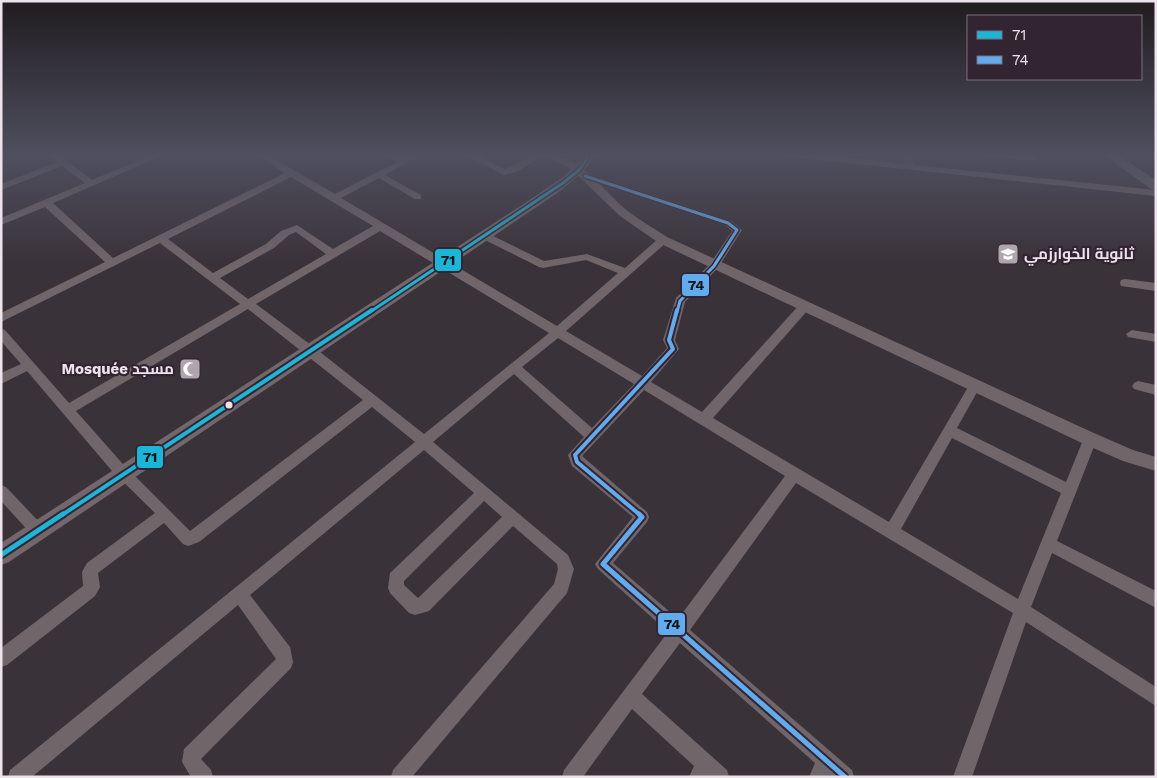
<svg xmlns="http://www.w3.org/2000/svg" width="1157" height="778" viewBox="0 0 1157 778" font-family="'Work Sans',Cairo,sans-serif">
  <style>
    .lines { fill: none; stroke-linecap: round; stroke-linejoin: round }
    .minor { fill: #706569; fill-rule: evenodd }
    .tertiary { fill: #706569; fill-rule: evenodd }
    .secondary { fill: #73676c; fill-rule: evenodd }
    .bus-1-far2-casing { stroke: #332432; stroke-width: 6 }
    .bus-1-far1-casing { stroke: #332432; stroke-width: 8 }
    .bus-1-casing { stroke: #332432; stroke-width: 9 }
    .bus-2-far2-casing { stroke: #332432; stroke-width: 6 }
    .bus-2-far1-casing { stroke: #332432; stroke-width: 8 }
    .bus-2-casing { stroke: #332432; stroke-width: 9 }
    .bus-1-far2 { stroke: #1ab6d8; stroke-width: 3 }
    .bus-1-far1 { stroke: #1ab6d8; stroke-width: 4 }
    .bus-1 { stroke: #1ab6d8; stroke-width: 5 }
    .bus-2-far2 { stroke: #60acee; stroke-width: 3 }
    .bus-2-far1 { stroke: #60acee; stroke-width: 4 }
    .bus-2 { stroke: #60acee; stroke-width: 5 }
    .bus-dot { fill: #ede3ec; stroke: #332432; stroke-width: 2 }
    .labels { text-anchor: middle; stroke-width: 4.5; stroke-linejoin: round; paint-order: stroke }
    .poi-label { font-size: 15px; font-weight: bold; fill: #ede3ec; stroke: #332432; text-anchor: start }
    .line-badge { stroke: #332432; stroke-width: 2 }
    .pale-badge-label { font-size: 14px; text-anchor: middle; font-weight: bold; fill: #111 }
  </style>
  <rect width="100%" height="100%" fill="#3a3239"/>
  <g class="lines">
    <g class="minor">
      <path d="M48,154H58L92,180L154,154H166L53,203L113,258L285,173L256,154H266L335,194L397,162L386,154H396L404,158L411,154H422L385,175L421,195V199H415L379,178L341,198L557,326L618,273L586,260L543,268L539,267L481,238V234H489L544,261L587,254L625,268L659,238H667V242L566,331L642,376L667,348L663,340L676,298L710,264L732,231L725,225L580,176L582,174H588L731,221L742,230L718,268L685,302L675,340L679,349L651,382L702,412L800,304H808L810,307L808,310L713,418L889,522L971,382H979L981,385L957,428L1066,482L1085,435L1090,434L1095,435L1097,439L1057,541L1156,591V608L1052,553L1031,607L1156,687V706L1026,622L972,777H953L1013,613L796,483L690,630L852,770L854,777H831L829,775L828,777H809L815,763L680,643L642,694L727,770L729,777H689L694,766L632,709L583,777H562L564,770L668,632L598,569L595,564L633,517L572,466L568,455L584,437L514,374L433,442L568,555L574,569L567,593L412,777H391L393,770L554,584L558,569L557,564L513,526L429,611L415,615L409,613L390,593L388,588L390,573L474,493L424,450L250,595L290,647L293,662L291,668L201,759L211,770L213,777H191L182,762L184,749L276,659L238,605L32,777H8L10,770L415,442L372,407L199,542L188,546L183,544L164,523L98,573L100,587L95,596L7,665L1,667V648L83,586L82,572L87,563L155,513L112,471L27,371L1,384V373L21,364L1,341V329L5,330L69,403L240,304L160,243L1,322V313L105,262L45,207L1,225V218L85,183L62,166L1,190V184L57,162ZM291,177L373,226L333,249L297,225L281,231L266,244L213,273L168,239ZM380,231L549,333L424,434L315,348L256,304ZM296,232L326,254L248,299L220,278L274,248L289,235ZM248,309L363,400L190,531L122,463L76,411ZM558,338L634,384L592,428L522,367ZM644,390L785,476L678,619L613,563L647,522L649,517L647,512L582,456ZM952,438L1061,493L1018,599L901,529ZM484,501L502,517L418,598L404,585V581Z"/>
      <path d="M464,154H475L505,169L536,154H546L516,172L504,175Z"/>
      <path d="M787,154H816L905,164L903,154H911L914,165L1156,190V196L791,157Z"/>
      <path d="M986,154C999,154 1029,151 1038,158L1034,161L990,157Z"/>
      <path d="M1125,279L1156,283V291L1121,286L1120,283L1121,280Z"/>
      <path d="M1132,330L1156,334V342L1128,337L1126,334Z"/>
      <path d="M1138,381L1156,385V395L1134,389L1132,386L1134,383Z"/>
      <path d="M1,485L6,487L43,526L45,531L43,536L38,538L33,536L1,501Z"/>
    </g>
    <path class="tertiary" d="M542,154C582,154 600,189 629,212C641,221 655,229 667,237L1096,434L1133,450L1156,457V471L1123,461L1084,444L659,243L620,216L570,168Z"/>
    <g class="secondary">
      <path d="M584,154H596L583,172L559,192L9,562L1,565V543L525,203L567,174Z"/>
      <path d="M1103,154H1117L1156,180V190L1151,189Z"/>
    </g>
    <g class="bus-1-far2-casing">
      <path id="bus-1-far2" d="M370,312L563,183L579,170L590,154"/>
    </g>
    <g class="bus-1-far1-casing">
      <path id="bus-1-far1" d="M62,515L372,310"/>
    </g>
    <g class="bus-1-casing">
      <path id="bus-1" d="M1,555L63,514"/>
    </g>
    <g class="bus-2-far2-casing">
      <path id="bus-2-far2" d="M585,176L728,223L737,230L714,266L680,301L677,312"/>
    </g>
    <g class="bus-2-far1-casing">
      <path id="bus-2-far1" d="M640,515L577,462L575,455L673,349L669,340L677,310"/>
    </g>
    <g class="bus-2-casing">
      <path id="bus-2" d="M639,514L642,517L603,564L845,777"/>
    </g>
    <use href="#bus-1-far2" class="bus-1-far2"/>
    <use href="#bus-1-far1" class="bus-1-far1"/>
    <use href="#bus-1" class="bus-1"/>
    <use href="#bus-2-far2" class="bus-2-far2"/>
    <use href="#bus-2-far1" class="bus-2-far1"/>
    <use href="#bus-2" class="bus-2"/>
  </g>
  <linearGradient id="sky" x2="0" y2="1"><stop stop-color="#201c1f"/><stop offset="0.59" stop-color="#4f4f5f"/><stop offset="1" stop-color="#4f4f5f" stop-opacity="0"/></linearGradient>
  <rect width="1157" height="263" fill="url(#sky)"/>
  <defs>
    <g id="school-square" transform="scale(1.125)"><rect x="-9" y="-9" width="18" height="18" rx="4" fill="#aea5ad" stroke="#332432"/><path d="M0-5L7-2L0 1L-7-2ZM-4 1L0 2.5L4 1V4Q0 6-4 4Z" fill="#fff"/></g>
    <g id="mosque-square" transform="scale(1.125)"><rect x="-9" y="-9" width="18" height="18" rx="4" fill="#aea5ad" stroke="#332432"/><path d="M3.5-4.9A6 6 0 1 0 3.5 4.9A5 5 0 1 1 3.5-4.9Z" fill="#fff"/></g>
  </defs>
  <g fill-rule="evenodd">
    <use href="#school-square" x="1008" y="254"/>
    <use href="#mosque-square" x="190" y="369"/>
  </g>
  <circle class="bus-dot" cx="229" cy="405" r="4.5"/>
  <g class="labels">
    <g class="poi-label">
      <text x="1024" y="259">ثانوية الخوارزمي</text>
      <text x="174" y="374" text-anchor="end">Mosquée مسجد</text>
    </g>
  </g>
  <g class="line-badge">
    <rect x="434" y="248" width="28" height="24" rx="5" fill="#1ab6d8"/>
    <rect x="681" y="273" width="29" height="24" rx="5" fill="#60acee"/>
    <rect x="136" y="445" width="28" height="24" rx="5" fill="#1ab6d8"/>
    <rect x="657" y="612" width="29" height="24" rx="5" fill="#60acee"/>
  </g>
  <g class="pale-badge-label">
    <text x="448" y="265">71</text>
    <text x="696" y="290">74</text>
    <text x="150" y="462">71</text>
    <text x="672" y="629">74</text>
  </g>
  <rect width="1157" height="778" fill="none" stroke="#ede3ec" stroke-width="5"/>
  <rect x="967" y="15" width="175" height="65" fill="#332432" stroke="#7d707c"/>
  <rect x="977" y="31" width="25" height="8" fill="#1ab6d8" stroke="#7d707c"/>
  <text x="1012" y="40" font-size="15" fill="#ede3ec">71</text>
  <rect x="977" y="56" width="25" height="8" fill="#60acee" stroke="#7d707c"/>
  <text x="1012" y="65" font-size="15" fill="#ede3ec">74</text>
</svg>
